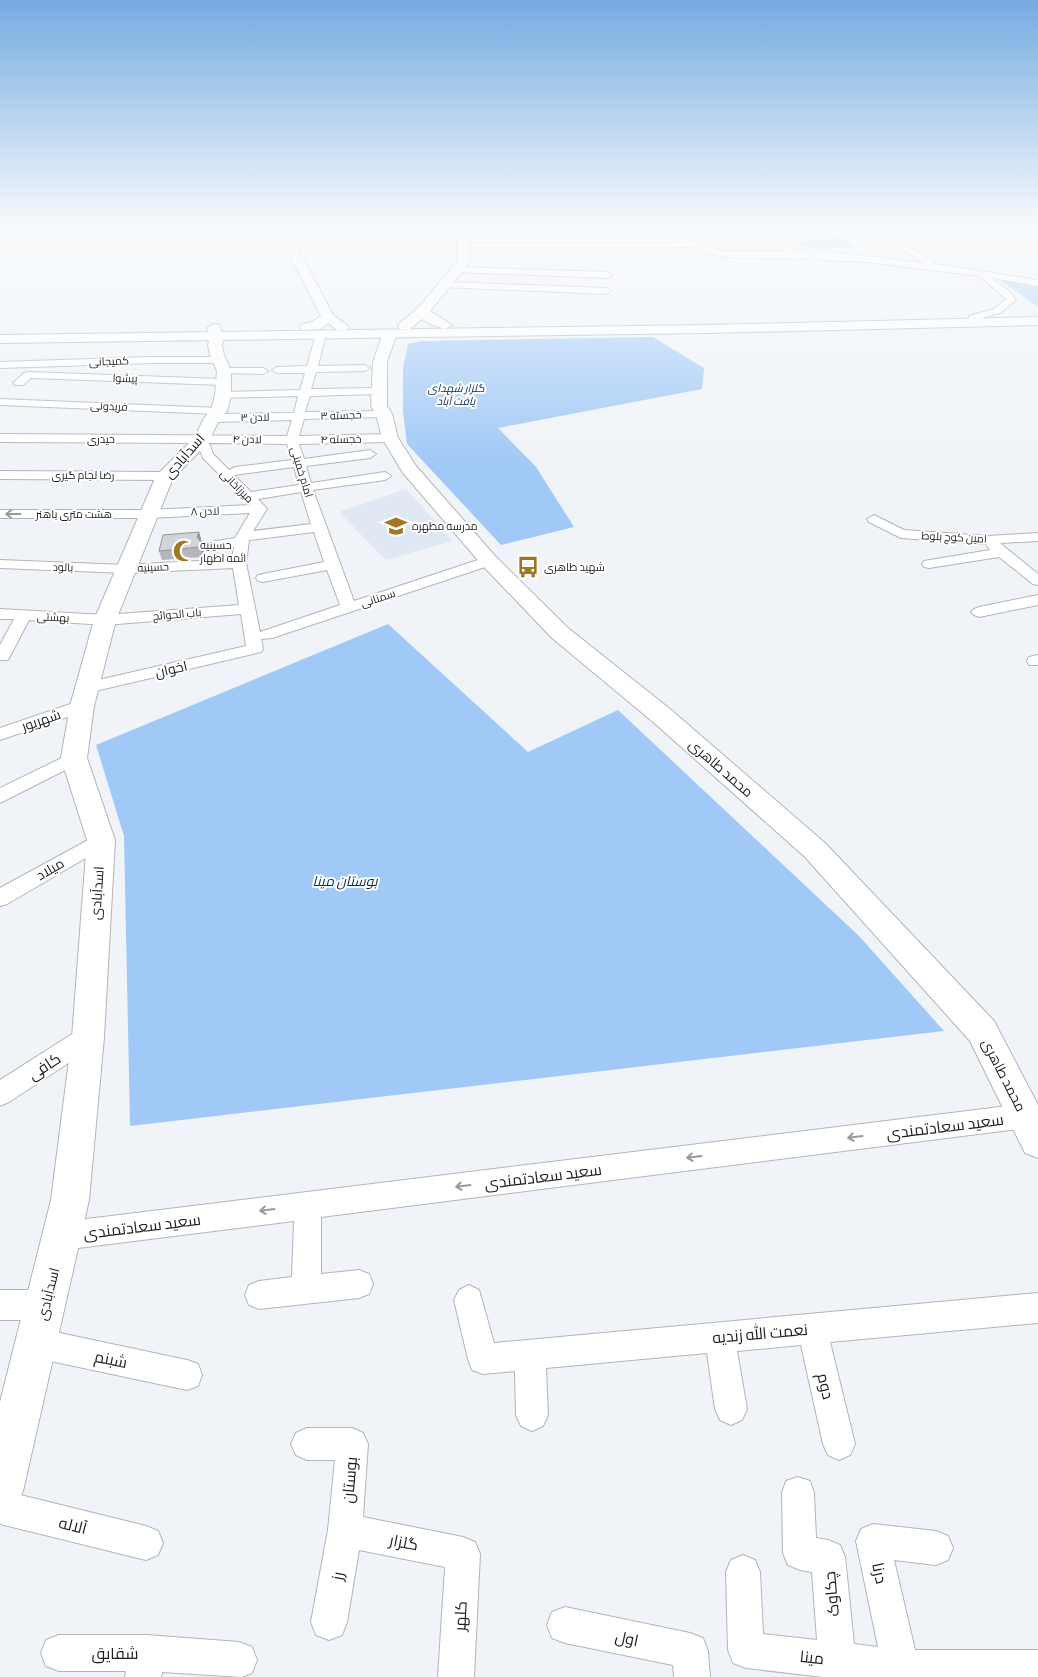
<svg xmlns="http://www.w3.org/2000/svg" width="1038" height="1677" viewBox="0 0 1038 1677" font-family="'Crimson Pro',Cairo,serif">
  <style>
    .built { fill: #e0e9f3 }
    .green { fill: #a1c9f7 }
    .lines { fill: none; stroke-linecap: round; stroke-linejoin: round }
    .street-casing { stroke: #b1b5b9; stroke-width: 2 }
    .secondary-casing { stroke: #b1b5b9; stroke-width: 2 }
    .primary-casing { stroke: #b1b5b9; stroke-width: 2 }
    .street { fill: #fff; fill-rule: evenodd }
    .secondary { fill: #fff; fill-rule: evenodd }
    .primary { fill: #fff; fill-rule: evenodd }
    .wall { fill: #b4b6ba }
    .shaded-wall { fill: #929497 }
    .building { fill: #d1d4d8; stroke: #929497 }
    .oneway { stroke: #999a9a }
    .labels { text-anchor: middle; stroke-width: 4; stroke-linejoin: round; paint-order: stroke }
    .far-street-label { font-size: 11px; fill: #1d1e1f; stroke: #fff }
    .far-park-label { font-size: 11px; font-style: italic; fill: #052c51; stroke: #fff }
    .far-poi-label { font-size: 11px; fill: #1d1e1f; stroke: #fff; text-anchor: start }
    .street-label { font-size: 14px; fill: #1d1e1f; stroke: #fff }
    .park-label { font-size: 14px; font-style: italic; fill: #052c51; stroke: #fff }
    .near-street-label { font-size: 16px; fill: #1d1e1f; stroke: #fff }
  </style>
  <rect width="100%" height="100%" fill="#f0f4f8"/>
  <path class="built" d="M406,489L453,541L386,560L339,512Z"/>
  <g class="green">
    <path d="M842,238L855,247L813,249L796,242Z"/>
    <path d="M1000,280L1038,285V307Z"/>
    <path d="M653,337L704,368L702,389L498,428L536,467L574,527L501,545L407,444L403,411V368L408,344L422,341Z"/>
    <path d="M388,624L528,752L618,710L859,936L944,1031L130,1126L124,836L96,745Z"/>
  </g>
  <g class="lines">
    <g class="street-casing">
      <g id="street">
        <path d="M661,228H670L681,237L723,251H784L748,228H758L794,250H805V253L810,256L806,259L722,257L694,247H463L459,245L463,243H680L675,241Z"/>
        <path d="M699,228H709L714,232L707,234Z"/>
        <path d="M866,228H926L922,230L884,233L934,261L935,264L1038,280V286L991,278L1008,290L1016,300L1000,313L972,321L969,320V316L994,309L1006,299L980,276L867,262L820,260L816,257L817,252L820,251L924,263Z"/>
        <path d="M950,228H961L957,230Z"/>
        <path d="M459,229L550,230L554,232L550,234L462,233L458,231Z"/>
        <path d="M458,267L608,272L612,275L608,278L455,272L454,270Z"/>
        <path d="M446,282L606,288L611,291L606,294L443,287L441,285Z"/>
        <path d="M321,331L326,334L318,366L365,365L370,368L365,371L316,372L311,389L378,388L384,391L378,394L310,396L305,412L384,411L390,414L384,417L304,419L299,436L390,434L396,438L390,442L299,444L304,459L370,450L376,454L370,458L306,466L311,483L385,472L391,476L385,480L313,490L354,601L484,558H494L496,561L494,564L272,638L261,639L263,649L261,652L87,693L81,692L78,688L81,684L246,646L241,614L105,625L29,620L8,660H0V645L14,619H0V609L105,615L239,605L233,568L126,573L0,568V560L126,565L232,559L234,547L208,550L203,549L201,546L203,543L235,538L250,513L149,518H0V510H149L250,505L203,458L197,443L0,442V434L287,436L292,420L212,422L206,418L208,416L217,414L0,405V399L219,408L225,411L220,414L294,413L298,396L223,398L217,395L223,392L300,390L305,373H277L272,370L277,367L307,366L316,334ZM209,443L287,444L292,460L235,467L229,470L213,454ZM294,467L299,485L251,492L234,475ZM301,492L311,524L253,531L267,509L258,499ZM314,532L324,562L263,574L258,575L256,578L258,581L263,582L327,570L340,605L260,632L246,563L249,540Z"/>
        <path d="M151,357H218L223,360L218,363H151L0,368V362Z"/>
        <path d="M224,368H263L268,371L263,374L220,373L219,371Z"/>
        <path d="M28,372L222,379L228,382L222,385L31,378L23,385H15L13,383L24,373Z"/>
        <path d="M0,471L165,472L171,476L165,480L0,479Z"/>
        <path d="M874,515L904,530L987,536L1038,533V541L1000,543L1038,574V585L1033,584L999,557L929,568L924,567L922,564L924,561L990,550L986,544L901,538L869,522L867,519Z"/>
        <path d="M1038,595V605L979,617L974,615L971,612L974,609L979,607Z"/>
        <path d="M1038,655V665H1029L1027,661L1029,657Z"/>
        <path d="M82,700L88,702L91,706L88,710L0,740V728Z"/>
        <path d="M74,752L81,754L83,758L81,762L0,803V788Z"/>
        <path d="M101,833L108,835L111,840L108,845L7,904L0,906V888Z"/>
        <path d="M88,1026L96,1029L100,1037L96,1045L9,1102L0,1106V1080L80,1029Z"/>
        <path d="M1025,1104L1034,1107L1038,1116L1034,1125L1025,1128L321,1217V1274L359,1270L369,1274L373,1284L369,1294L359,1298L259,1309L249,1305L245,1295L249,1285L259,1281L292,1277L294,1221L62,1250L52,1246L48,1236L52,1226L62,1222Z"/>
        <path d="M469,1285L479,1290L494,1343L1038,1293V1323L830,1342L855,1444L850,1455L839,1460L828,1455L823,1444L801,1345L737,1351L747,1409L742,1420L731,1425L720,1420L715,1409L707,1353L546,1368L548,1415L543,1426L532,1431L521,1426L516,1415L515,1371L483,1374L472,1370L468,1359L454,1300L459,1290Z"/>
        <path d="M0,1290H45L55,1295L60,1305L55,1315L45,1320H0Z"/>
        <path d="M36,1328L187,1360L198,1364L202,1375L198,1386L187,1390L36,1358L25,1354L21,1343L25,1332Z"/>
        <path d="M307,1428H352L363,1433L368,1444L363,1517L463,1537L475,1542L480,1554L474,1677H438L445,1567L359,1550L347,1622L342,1635L329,1640L316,1635L311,1622L328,1530L335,1460H307L296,1455L291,1444L296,1433Z"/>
        <path d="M798,1477L810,1481L814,1493L816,1538L828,1540L840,1545L845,1557L854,1644L878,1647L856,1541L861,1529L873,1524L936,1531L948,1536L953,1548L948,1560L936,1565L894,1560L915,1650H1038V1677H823L746,1668L733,1663L728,1650L726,1572L731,1560L743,1555L755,1560L760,1572L763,1634L817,1640L812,1572L800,1570L788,1565L783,1553L782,1493L786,1481Z"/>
        <path d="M0,1490L146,1526L158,1531L163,1543L158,1555L146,1560L0,1524Z"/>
        <path d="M565,1607L690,1633L703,1638L708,1651L710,1677H674L673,1665L565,1643L552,1638L547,1625L552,1612Z"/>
        <path d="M59,1635H147L239,1642L252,1647L257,1660L252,1673L242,1677L162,1672L161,1677H125L126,1671H59L46,1666L41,1653L46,1640Z"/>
      </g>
    </g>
    <g class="secondary-casing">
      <g id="secondary">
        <path d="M276,228H287L333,315L349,327L347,330H337L328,323L321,329L302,330L300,327L302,324L312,322L321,316Z"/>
        <path d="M457,228H467L470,258L468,264L430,311L452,325L445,329L430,324L422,319L410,329H400L398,326L400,323L418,308L456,263L458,258Z"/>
        <path d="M214,324L219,325L224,336L222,345L224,355L231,371V395L227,411L219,420L208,443L173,478L116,620L94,706L87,758L115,840L104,1037L89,1200L23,1491L16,1507L0,1514V1402L51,1200L72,1037L87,840L61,758L70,706L94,620L156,476L195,437L204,418L211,410L215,395L217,371L210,355L208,345L210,336L207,328Z"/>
        <path d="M390,329L397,333L387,362V406L392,414L398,438L416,466L496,557L568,628L670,709L825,843L994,1021L1038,1105V1158L1025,1153L970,1041L805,857L652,721L552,638L482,565L403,473L382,438L376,414L371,406L373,362L383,333Z"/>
      </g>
    </g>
    <g class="primary-casing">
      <path id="primary" d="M1038,317V325L707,333L0,343V335L707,325Z"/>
    </g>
    <use href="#street" class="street"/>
    <use href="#secondary" class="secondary"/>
    <use href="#primary" class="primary"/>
  </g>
  <path class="wall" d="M199,532L204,551L203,557L162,560L159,551Z"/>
  <path class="shaded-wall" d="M199,532L204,551L203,557L197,537Z"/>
  <path class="building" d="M199,532L197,537L201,542L200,547L159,551L163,535Z"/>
  <defs><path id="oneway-shaft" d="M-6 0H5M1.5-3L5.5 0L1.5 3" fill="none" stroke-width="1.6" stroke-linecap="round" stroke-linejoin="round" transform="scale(1.25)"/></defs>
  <g class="oneway">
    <use href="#oneway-shaft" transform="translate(13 514) rotate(180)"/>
    <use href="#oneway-shaft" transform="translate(855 1137) rotate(173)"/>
    <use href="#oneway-shaft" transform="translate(694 1157) rotate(173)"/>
    <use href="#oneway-shaft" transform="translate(463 1186) rotate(173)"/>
    <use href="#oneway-shaft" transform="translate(267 1210) rotate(173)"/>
  </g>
  <linearGradient id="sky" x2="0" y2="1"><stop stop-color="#75aae1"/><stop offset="0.49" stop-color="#f8fafc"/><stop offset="1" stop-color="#f8fafc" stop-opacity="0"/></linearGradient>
  <rect width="1038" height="463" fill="url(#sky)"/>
  <defs>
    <g id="school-bare" transform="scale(1.725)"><path d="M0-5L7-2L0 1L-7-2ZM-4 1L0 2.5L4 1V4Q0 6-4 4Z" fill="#a07625" stroke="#fff" stroke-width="2.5" paint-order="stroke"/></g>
    <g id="mosque-bare" transform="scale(1.725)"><path d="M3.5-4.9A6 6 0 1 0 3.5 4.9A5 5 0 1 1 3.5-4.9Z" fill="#a07625" stroke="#fff" stroke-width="2.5" paint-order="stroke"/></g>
    <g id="bus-bare" transform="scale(1.725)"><path d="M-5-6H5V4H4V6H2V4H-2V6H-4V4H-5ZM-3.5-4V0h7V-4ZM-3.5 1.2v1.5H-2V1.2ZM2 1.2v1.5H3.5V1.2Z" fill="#a07625" stroke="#fff" stroke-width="2.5" paint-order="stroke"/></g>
  </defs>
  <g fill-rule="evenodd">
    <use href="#school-bare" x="396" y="526"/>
    <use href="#mosque-bare" x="184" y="551"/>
    <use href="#bus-bare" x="528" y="567"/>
  </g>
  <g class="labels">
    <g class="far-street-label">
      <text transform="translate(109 361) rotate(-2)" y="4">کمیجانی</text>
      <text transform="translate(125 378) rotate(2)" y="4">پیشوا</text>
      <text transform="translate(109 406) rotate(3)" y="4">فریدونی</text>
      <text transform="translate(341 415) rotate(-2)" y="4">خجسته ۳</text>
      <text transform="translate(255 417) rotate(-1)" y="4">لادن ۳</text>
      <text x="101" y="443">حیدری</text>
      <text transform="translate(247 439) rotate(1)" y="4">لادن ۴</text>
      <text transform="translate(341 439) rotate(-1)" y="4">خجسته ۴</text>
      <text transform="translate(302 472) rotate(73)" y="4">امام خمینی</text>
      <text x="83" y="479">رضا لجام گیری</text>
      <text transform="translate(237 486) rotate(45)" y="4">میرزاخانی</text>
      <text transform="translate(205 511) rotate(-2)" y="4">لادن ۸</text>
      <text x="74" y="518">هشت متری باهنر</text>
      <text transform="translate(954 537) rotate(3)" y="4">امین کوچ بلوط</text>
      <text transform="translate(63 567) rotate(2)" y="4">بالود</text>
      <text transform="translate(153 567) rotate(-3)" y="4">حسینیه</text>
      <text transform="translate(378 598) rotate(-18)" y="4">سمنانی</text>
      <text transform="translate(177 614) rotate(-5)" y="4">باب الحوائج</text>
      <text transform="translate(53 617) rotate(3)" y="4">بهشتی</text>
    </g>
    <g class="far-park-label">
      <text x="456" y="392">گلزار شهدای<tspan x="456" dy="13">یافت آباد</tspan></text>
    </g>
    <g class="far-poi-label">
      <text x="412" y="530">مدرسه مطهره</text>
      <text x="200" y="549">حسینیه<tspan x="200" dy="13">ائمه اطهار</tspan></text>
      <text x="544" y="571">شهید طاهری</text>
    </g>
    <g class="street-label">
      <text transform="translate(184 456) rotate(-49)" y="5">اسدآبادی</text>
      <text transform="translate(171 669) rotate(-13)" y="5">اخوان</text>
      <text transform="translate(41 720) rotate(-19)" y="5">شهریور</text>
      <text transform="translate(721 768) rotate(41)" y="5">محمد طاهری</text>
      <text transform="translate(50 869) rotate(-30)" y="5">میلاد</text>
      <text transform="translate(97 893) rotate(-86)" y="5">اسدآبادی</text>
      <text transform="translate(1004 1075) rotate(63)" y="5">محمد طاهری</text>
      <text transform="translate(48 1294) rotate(-76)" y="5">اسدآبادی</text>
    </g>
    <g class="park-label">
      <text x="345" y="886">بوستان مینا</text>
    </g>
    <g class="near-street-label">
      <text transform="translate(44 1066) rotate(-33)" y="6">کافی</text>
      <text transform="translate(945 1126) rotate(-7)" y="6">سعید سعادتمندی</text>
      <text transform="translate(543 1176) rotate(-7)" y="6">سعید سعادتمندی</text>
      <text transform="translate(142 1226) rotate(-7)" y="6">سعید سعادتمندی</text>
      <text transform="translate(760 1333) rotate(-5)" y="6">نعمت الله زندیه</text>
      <text transform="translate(111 1359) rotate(12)" y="6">شبنم</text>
      <text transform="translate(826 1386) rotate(77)" y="6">دوم</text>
      <text transform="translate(349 1480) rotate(-85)" y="6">بوستان</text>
      <text transform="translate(73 1525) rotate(14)" y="6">آلاله</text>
      <text transform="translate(404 1542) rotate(11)" y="6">گلزار</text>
      <text transform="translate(880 1573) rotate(78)" y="6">درنا</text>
      <text transform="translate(337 1576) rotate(-80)" y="6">رز</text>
      <text transform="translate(831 1594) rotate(-95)" y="6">چکاوک</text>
      <text transform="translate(460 1616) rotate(-87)" y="6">کلهر</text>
      <text transform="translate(627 1638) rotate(12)" y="6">اول</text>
      <text x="115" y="1659">شقایق</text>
      <text transform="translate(812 1657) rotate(6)" y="6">مینا</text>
    </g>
  </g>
</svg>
